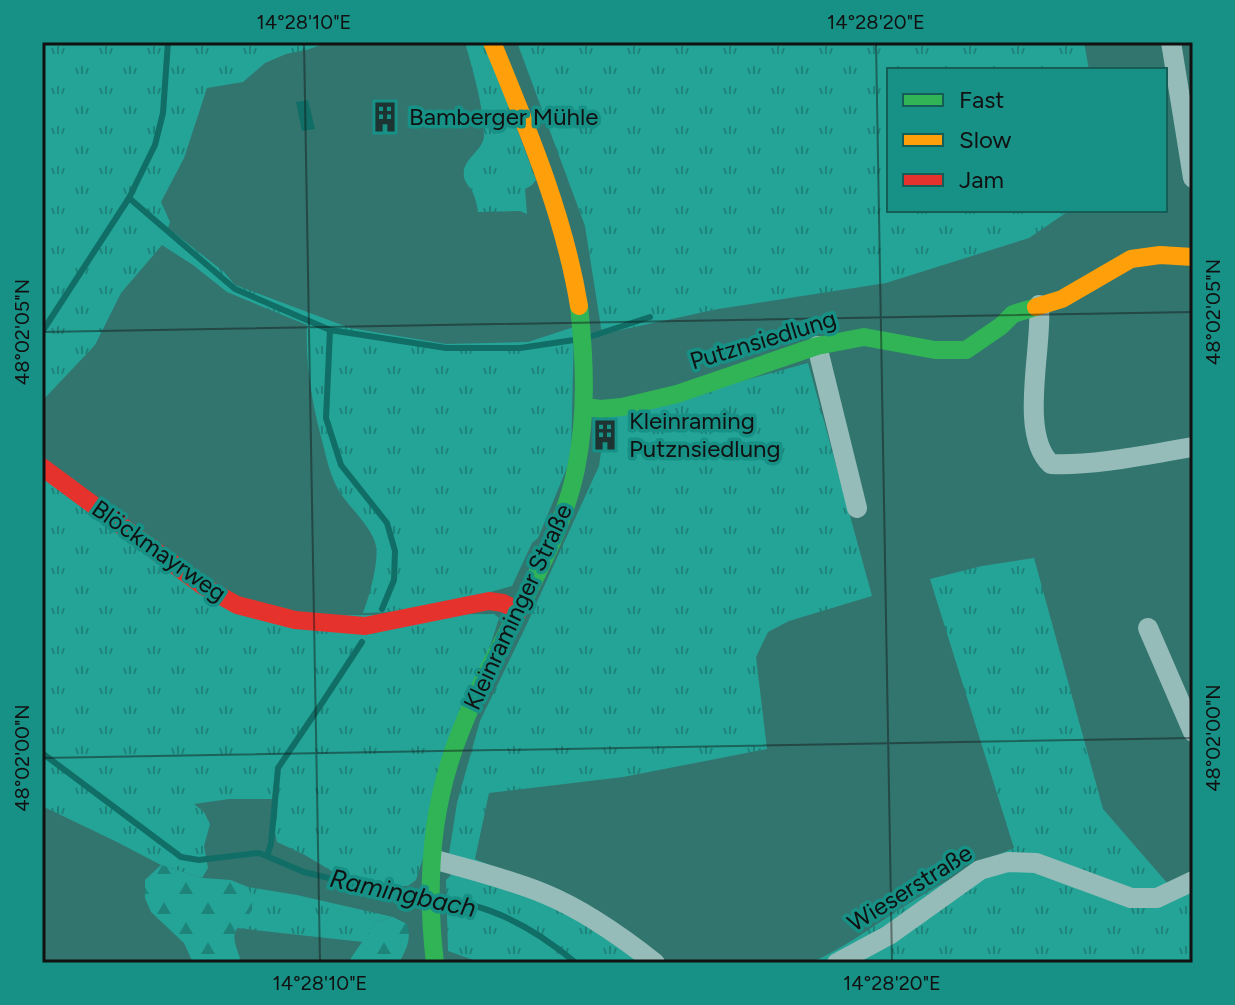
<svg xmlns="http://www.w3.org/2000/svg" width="1235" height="1005" viewBox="0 0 1235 1005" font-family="Figtree,sans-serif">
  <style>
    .grass { fill: url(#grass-tufts) }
    .forest { fill: url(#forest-firs) }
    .water { fill: #116e66 }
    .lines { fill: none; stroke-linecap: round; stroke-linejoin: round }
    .stream { stroke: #116e66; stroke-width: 6 }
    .street { stroke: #95bcb8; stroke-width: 20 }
    .fast { stroke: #30b455; stroke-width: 18 }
    .slow { stroke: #ff9f0a; stroke-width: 18 }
    .jam { stroke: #e5322d; stroke-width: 18 }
    .ticks { fill: none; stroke: #111; stroke-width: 2; stroke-opacity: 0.45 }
    .labels { text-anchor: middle; stroke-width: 7; stroke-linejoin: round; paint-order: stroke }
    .poi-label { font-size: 24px; fill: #111; stroke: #179085; text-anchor: start }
    .street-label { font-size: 24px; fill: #111; stroke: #179085 }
    .water-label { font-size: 26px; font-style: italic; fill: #111; stroke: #179085 }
    .neatline { fill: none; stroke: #111; stroke-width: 3 }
    .ticks-label { font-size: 20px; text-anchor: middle; fill: #111 }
  </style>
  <defs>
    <pattern id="grass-tufts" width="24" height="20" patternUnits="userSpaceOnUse" patternTransform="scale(2)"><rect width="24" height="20" fill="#24a497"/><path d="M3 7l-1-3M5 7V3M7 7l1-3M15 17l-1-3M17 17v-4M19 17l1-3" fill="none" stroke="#1e847a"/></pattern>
    <pattern id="forest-firs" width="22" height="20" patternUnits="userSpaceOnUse" patternTransform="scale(2)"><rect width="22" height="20" fill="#24a497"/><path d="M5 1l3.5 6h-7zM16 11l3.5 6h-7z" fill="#1e847a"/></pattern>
  </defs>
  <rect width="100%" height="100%" fill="#32756f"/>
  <g class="grass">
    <path d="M42,42H330L306,50L286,54L265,63L243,82L207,88L184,158L161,202L170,222L168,228L224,272L235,285L350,328L446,344L528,342L574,327L571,458L538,538L532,543L512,586L422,611L363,613C369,598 379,562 376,546C372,526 348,507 338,489C331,477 327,461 324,448C313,408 305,367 307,325L227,292L193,265L162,245L121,293L95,345L42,401Z"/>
    <path d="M465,42H485L536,180L532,185L525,189L527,214L520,211L478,212C477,206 476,199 473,193C471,188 465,183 464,177C461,158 485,151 484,134C483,103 473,72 465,42Z"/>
    <path d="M517,42H1084L1089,70H889V210H1070L1029,238L886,283L718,309L602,334L585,226Z"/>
    <path d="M808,363L872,596L789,621L768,632L756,657L767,749L623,777L489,793L475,859L526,880L664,963H482L448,951L446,880L451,875L449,854L457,803L480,721L526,626L599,466L606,418Z"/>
    <path d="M42,475L253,616L494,614L499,618L416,880L408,886H389L335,873L305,855L277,842L273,822L277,819L278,785L274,786L272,799H229L194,804L204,812L210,824L204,846L208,868L202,878L161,865L117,842L42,806Z"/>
    <path d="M1034,558L1103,809L1168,884L1193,885V963H810C843,949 870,928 900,909C936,886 975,864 1014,848L930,579L982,566Z"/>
    <path d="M248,887L297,895L393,917L376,922L363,942L237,928L252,910V897Z"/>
  </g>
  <g class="forest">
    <path d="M161,865L202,878L231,880L248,887L252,897V910C235,933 229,928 240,958L238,963H193L184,943L151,912L145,898V880Z"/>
    <path d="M393,917L407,924C412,939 406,950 399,963H350L351,958L376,922Z"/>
  </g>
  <path class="water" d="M308,100L315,129L302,131L296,102Z"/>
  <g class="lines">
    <g class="stream">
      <path d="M129,198L235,289L330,330L326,418L341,465L387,523L395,551L394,580L382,609"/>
      <path d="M330,330L446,348H520L574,340"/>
      <path d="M42,332L129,198L155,145L163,113L168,42"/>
      <path d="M589,337L650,317"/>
      <path d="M42,753L181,857L199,860L259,853L304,872L387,892L421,897"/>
      <path d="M267,856L271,844L278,768L324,700L362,642"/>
      <path d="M440,900C450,902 461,902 471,905C511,915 545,937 576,963"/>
    </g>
    <g class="street">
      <path d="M1171,42L1193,178"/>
      <path d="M1039,305C1043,346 1018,434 1051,464C1095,466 1150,454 1193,447"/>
      <path d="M817,346L857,508"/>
      <path d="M1148,628L1193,732"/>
      <path d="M433,859C470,870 509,879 545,894C584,910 622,937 655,963"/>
      <path d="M837,963L889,935L980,870L1008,862L1036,863L1131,898H1157L1193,881"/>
    </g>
    <g class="fast">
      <path d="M585,407L601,409L622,407L677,394L817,346L864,337L935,350H966L1001,326L1013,314L1036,307"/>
      <path d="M435,963C427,896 429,829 449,764C463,718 486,674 508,631C534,579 564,527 576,469C587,414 585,361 579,306"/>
    </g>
    <g class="slow">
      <path d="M492,42C527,128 564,214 579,306"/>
      <path d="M1036,307L1062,299L1131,259L1160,255L1193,257"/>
    </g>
    <path class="jam" d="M42,467L203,586L237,605L295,620L365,626L489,601L503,603L519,611"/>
  </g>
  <path class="ticks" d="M304,42L320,963M876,42L892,963M42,332L1193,312M42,758L1193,738"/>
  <defs>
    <g id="building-bare" transform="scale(2.4)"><path d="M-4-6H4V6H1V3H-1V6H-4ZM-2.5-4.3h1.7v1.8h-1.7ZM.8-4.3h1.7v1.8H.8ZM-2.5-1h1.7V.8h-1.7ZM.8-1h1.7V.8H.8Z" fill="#1d3432" stroke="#179085" stroke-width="2.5" paint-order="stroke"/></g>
  </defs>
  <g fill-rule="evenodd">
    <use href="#building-bare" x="385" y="117"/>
    <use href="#building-bare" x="605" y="435"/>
  </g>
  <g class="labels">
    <g class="poi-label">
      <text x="409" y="125">Bamberger Mühle</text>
      <text x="629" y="429">Kleinraming<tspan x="629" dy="28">Putznsiedlung</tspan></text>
    </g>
    <g class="street-label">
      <text transform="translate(763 340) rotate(-17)" y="8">Putznsiedlung</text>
      <text transform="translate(159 551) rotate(35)" y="8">Blöckmayrweg</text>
      <text transform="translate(518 607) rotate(-65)" y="8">Kleinraminger Straße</text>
      <text transform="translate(910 888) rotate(-32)" y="8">Wieserstraße</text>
    </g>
    <g class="water-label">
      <text transform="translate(403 893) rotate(12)" y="9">Ramingbach</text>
    </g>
  </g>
  <rect width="1235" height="1005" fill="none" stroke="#179085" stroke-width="88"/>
  <rect x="887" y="68" width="280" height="144" fill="#179085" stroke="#155d57" stroke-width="2"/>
  <rect x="903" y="94" width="40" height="12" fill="#30b455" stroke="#155d57" stroke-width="2"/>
  <text x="959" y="108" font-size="24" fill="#111111">Fast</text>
  <rect x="903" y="134" width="40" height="12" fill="#ff9f0a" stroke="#155d57" stroke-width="2"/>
  <text x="959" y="148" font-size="24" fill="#111111">Slow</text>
  <rect x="903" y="174" width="40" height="12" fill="#e5322d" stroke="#155d57" stroke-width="2"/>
  <text x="959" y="188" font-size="24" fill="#111111">Jam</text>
  <rect x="44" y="44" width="1147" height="917" class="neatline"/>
  <g class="ticks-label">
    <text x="304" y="29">14°28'10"E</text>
    <text x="876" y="29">14°28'20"E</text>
    <text transform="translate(1213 312) rotate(-90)" y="7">48°02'05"N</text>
    <text transform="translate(22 332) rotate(-90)" y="7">48°02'05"N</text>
    <text transform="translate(1213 738) rotate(-90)" y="7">48°02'00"N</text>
    <text transform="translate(22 758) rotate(-90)" y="7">48°02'00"N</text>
    <text x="320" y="990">14°28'10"E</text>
    <text x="892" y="990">14°28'20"E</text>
  </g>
</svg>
